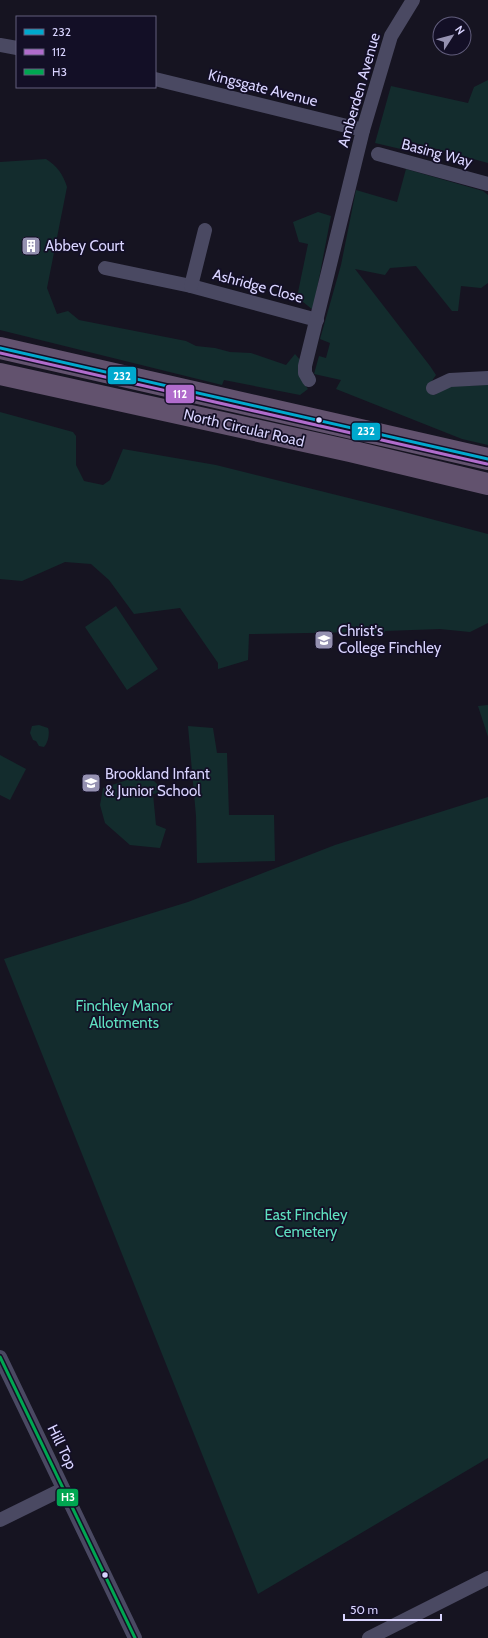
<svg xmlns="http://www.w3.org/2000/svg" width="488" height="1638" viewBox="0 0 488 1638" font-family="Cabin,sans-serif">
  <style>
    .green { fill: #132c2d }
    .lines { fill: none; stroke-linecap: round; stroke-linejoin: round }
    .minor { stroke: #4a4962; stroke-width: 14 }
    .trunk { stroke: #62526e; stroke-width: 22 }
    .bus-1-casing { stroke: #130f26; stroke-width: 6 }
    .bus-2-casing { stroke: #130f26; stroke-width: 6 }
    .bus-3-casing { stroke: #130f26; stroke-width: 6 }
    .bus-1 { stroke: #00a9ce; stroke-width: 3 }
    .bus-2 { stroke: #b06ccc; stroke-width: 3 }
    .bus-3 { stroke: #00a651; stroke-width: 3 }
    .bus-dot { fill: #d9d4ff; stroke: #130f26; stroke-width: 1.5 }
    .labels { text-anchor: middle; stroke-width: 3.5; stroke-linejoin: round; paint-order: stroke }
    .street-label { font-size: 15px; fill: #d9d4ff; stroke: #130f26 }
    .poi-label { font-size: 15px; fill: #d9d4ff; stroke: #130f26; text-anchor: start }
    .park-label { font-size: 15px; fill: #5fe0c0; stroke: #130f26 }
    .line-badge { stroke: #130f26; stroke-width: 1.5 }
    .badge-label { font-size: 11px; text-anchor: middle; font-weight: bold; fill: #fff }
  </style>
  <rect width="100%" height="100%" fill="#161421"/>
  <g class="green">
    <path d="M488,80V163L407,141L405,150L375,143L391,86L468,103L474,87Z"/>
    <path d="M46,159C57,166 63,174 67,187L47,288L57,314L68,311L79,320L186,341L196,346L215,348L230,352L251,353L286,365L295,354L301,361V379L308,389L300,395L224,380L222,385L0,330V162Z"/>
    <path d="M406,169L483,191L488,195V283L481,288L461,286L458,311H452L416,266L390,268L385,275L355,269L430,366L436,375L429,385L435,395L448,386L488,385V445L462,439L336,389L341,380L314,374L319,356L326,358L330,343L320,339L341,265L356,190L397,202Z"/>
    <path d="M318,212L331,216L313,310L297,297L308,244L299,242L293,222Z"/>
    <path d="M0,412L73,432L76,436V465L84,481L103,485L110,480L123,449L216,465L393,509L488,534V623L470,632L440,629L385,631L384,636L362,632L249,634L248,660L218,669V663L180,608L134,614L109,580L91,564L65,562L22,581L0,579Z"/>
    <path d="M116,606L158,669L127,690L85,627Z"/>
    <path d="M488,705V737L478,706Z"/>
    <path d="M39,725L48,728C50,733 48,743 44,747L39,746L36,741L33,740L30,733L32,726Z"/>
    <path d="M188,726L213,728L217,753H227L229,815H274L275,861L197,863L196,816Z"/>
    <path d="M0,755L26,769L10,800L0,795Z"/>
    <path d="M142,777C154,779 158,782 161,793L153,794L156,825L166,829L160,848L130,845L105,823L100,805L103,788L127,780Z"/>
    <path d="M488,797V1458L258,1594L4,959L188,902L335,845Z"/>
  </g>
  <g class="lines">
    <g class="minor">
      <path d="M0,45L17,48"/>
      <path d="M155,79L363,130"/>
      <path d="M378,154L488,184"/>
      <path d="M105,268L191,286L317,320"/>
      <path d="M191,286L205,230"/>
      <path d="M309,380L305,373V366L363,130L391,36L413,0"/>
      <path d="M433,388L450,380L488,378"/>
      <path d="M0,1357L135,1638"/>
      <path d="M0,1520L63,1489"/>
      <path d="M369,1638L488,1578"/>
    </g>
    <g class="trunk">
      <path d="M0,348L488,459"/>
      <path d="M0,374L350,451L488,484"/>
    </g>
    <g class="bus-1-casing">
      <path id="bus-1" d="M0,348L488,459"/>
    </g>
    <g class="bus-2-casing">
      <path id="bus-2" d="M0,353L487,464"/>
    </g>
    <g class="bus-3-casing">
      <path id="bus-3" d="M0,1357L135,1638"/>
    </g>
    <use href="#bus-1" class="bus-1"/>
    <use href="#bus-2" class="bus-2"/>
    <use href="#bus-3" class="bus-3"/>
  </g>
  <defs>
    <g id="building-square" transform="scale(1)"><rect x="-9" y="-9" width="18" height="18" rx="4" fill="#9591b1" stroke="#130f26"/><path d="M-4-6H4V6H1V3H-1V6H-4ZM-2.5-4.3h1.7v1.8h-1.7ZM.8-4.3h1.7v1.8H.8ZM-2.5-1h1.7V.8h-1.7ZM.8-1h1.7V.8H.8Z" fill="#fff"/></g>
    <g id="school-square" transform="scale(1)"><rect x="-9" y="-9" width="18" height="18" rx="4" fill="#9591b1" stroke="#130f26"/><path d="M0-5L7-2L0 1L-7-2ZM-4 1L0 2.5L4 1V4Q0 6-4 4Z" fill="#fff"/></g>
  </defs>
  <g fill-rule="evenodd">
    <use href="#building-square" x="31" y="246"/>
    <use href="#school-square" x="324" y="640"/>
    <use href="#school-square" x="91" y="783"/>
  </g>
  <g class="bus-dot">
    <circle cx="319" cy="420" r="3.5"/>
    <circle cx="105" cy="1575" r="3.5"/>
  </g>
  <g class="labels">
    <g class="street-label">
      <text transform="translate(263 88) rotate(14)" y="5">Kingsgate Avenue</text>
      <text transform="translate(359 90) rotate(-74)" y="5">Amberden Avenue</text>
      <text transform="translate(437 153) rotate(15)" y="5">Basing Way</text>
      <text transform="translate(258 286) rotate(15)" y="5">Ashridge Close</text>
      <text transform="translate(244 428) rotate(13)" y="5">North Circular Road</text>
      <text transform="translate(62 1447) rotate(64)" y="5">Hill Top</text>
    </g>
    <g class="poi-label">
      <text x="45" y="251">Abbey Court</text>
      <text x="338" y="636">Christ's<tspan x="338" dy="17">College Finchley</tspan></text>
      <text x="105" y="779">Brookland Infant<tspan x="105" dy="17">&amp; Junior School</tspan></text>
    </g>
    <g class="park-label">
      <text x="124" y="1011">Finchley Manor<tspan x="124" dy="17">Allotments</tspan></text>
      <text x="306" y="1220">East Finchley<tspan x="306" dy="17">Cemetery</tspan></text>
    </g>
  </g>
  <g class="line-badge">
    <rect x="107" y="366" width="30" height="19" rx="4" fill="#00a9ce"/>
    <rect x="165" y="384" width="30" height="20" rx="4" fill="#b06ccc"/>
    <rect x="351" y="422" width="30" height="19" rx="4" fill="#00a9ce"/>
    <rect x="56" y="1488" width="23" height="19" rx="4" fill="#00a651"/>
  </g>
  <g class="badge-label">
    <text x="122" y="380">232</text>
    <text x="180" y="398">112</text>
    <text x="366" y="435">232</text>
    <text x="68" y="1501">H3</text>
  </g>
  <rect x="16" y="16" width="140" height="72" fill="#130f26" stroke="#625e7d"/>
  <rect x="24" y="29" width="20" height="6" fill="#00a9ce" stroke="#625e7d"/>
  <text x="52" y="36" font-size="12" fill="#d9d4ff">232</text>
  <rect x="24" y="49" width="20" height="6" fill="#b06ccc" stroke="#625e7d"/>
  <text x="52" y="56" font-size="12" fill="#d9d4ff">112</text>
  <rect x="24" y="69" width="20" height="6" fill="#00a651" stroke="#625e7d"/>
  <text x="52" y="76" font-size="12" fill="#d9d4ff">H3</text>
  <g transform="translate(452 36) rotate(54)"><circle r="19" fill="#130f26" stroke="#625e7d"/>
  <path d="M0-3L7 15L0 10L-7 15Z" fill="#9591b1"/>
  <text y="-6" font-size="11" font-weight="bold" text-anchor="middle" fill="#d9d4ff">N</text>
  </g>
  <path d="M344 1614v6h97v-6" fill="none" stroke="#d9d4ff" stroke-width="2"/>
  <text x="350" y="1614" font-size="12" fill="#d9d4ff" stroke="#130f26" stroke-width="3" paint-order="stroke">50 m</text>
</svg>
